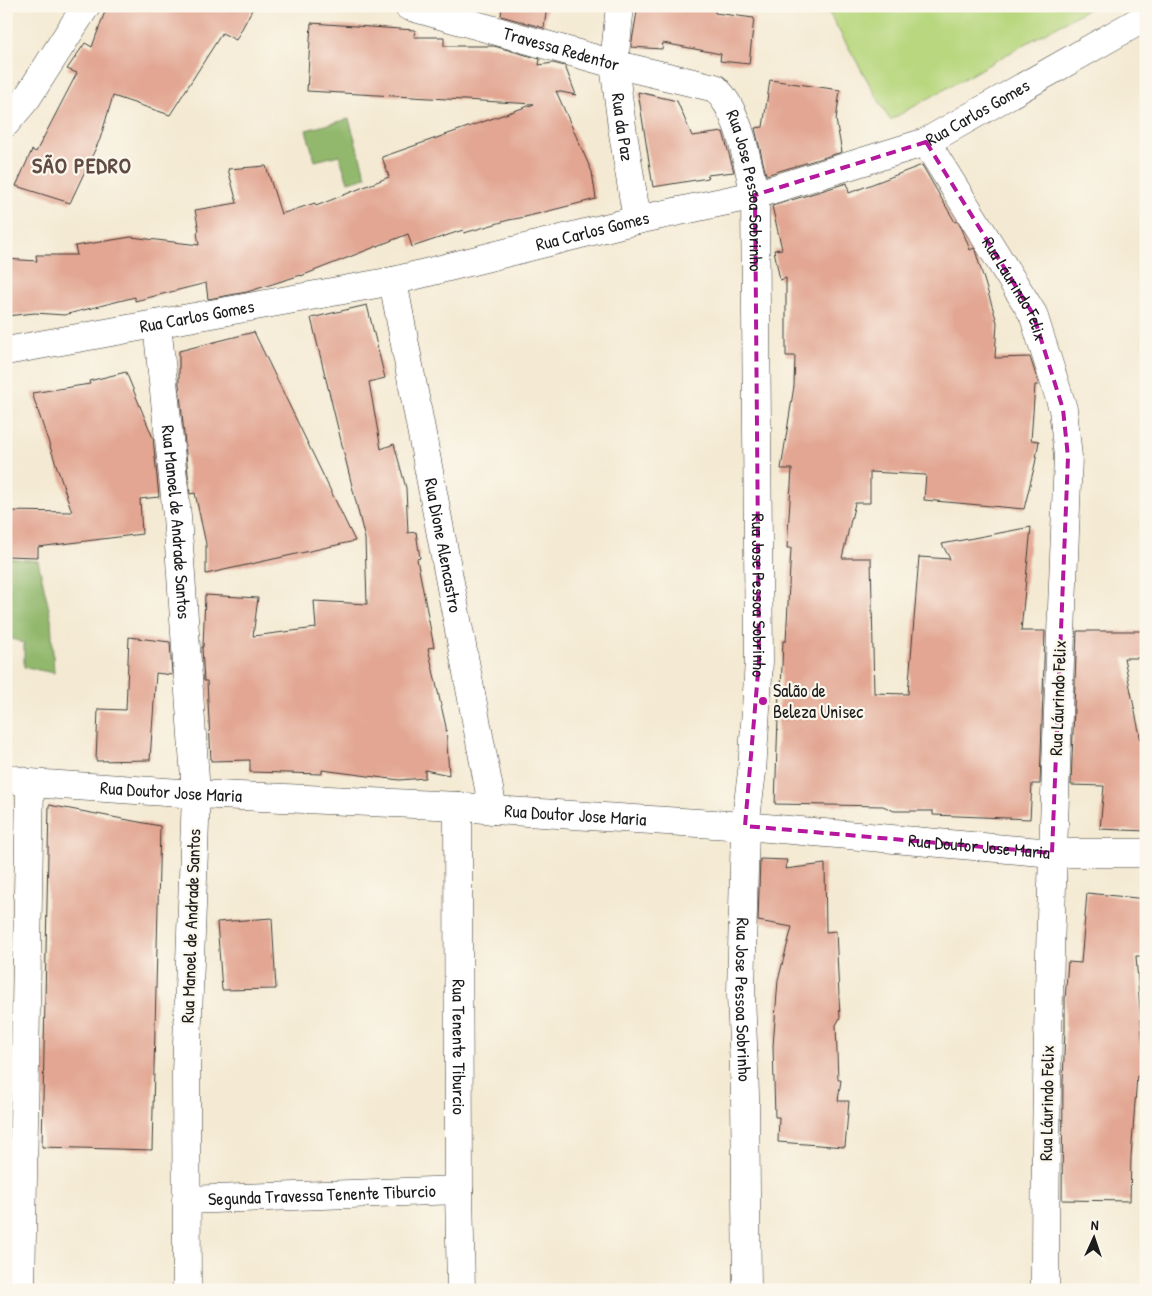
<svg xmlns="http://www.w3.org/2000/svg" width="1152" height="1296" viewBox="0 0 1152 1296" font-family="'Patrick Hand',sans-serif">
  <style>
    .green { fill: #b8d77e; stroke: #6a7a4d }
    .forest { fill: #92b86d; stroke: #576a44 }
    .building { fill: #e2a692 }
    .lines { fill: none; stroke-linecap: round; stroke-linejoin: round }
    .street-casing { stroke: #3c3b37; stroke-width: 29 }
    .street { stroke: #fff; stroke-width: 28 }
    .marked { fill: none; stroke: #b5179e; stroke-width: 4; stroke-dasharray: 10 6; stroke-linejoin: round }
    .poi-dot { fill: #b5179e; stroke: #fbf7ec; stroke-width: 2 }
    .labels { text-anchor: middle; stroke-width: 4.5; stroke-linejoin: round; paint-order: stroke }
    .street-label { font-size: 18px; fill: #1c1c1c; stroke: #fbf7ec }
    .poi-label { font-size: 18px; fill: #1c1c1c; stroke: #fbf7ec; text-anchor: start }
    .district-label { font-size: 22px; font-weight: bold; letter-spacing: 1px; fill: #614c45; stroke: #fbf7ec }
  </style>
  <rect width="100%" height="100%" fill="#fbf7ec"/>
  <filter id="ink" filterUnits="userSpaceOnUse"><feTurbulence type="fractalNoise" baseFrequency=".02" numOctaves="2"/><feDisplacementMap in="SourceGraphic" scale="10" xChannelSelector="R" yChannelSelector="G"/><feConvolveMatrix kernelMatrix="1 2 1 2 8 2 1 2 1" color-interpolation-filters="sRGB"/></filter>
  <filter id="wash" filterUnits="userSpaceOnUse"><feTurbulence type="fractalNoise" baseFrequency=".0096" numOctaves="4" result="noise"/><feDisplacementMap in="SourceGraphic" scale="20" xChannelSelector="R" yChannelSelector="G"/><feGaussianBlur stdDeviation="1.12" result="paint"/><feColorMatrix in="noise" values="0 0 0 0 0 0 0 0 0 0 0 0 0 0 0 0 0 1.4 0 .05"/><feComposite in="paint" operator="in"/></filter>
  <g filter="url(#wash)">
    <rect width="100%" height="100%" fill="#f4ead3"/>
    <path class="green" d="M825,6H1093L890,120Z"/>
    <g class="forest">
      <path d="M349,119L366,177L348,182L339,155L315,161L306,130Z"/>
      <path d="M6,558L38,561L51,618L54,673L24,667V643L6,637Z"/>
    </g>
    <g id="blocks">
      <g class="building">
        <path d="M107,6H254L236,40L222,33L170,115L113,96L100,139L70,203L16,186L32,150L36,152L77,73L67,69L85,43L92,47Z"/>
        <path d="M502,6H547L544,28L501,16Z"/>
        <path d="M638,6H694L715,9V13L754,18L749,64L720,61L721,54L663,43L662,49L631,47Z"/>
        <path d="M311,23L415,30L414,37H444V46H494L540,59L539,65L553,63L565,66L576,95L556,91L592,172L596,199L525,217L509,220L464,233L463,230L412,247L408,234L301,276V275L247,292L208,299L206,283L135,301V297L64,315L35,313L6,316V259L37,261L36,255H77L75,246L131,237L199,245L197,232L199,231L195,210L237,203L228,169L266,166L281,214L315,203L316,206L389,177L382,157L534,104L307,91Z"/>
        <path d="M770,80L840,90L836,120L842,152L766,175L755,128L763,127Z"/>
        <path d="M638,92L677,101L692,136L723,132L734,172L707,175L708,178L653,187Z"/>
        <path d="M922,165L955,222L957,221L962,229L970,250L974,248L975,250L997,322L995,358L1030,357L1039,385H1035L1031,440L1039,441L1035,464L1024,509L924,500L926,475L870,472V503H855L842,558H871L874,693L908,694L919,557L950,559L942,544L1031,527L1021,631H1045L1040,784H1032L1030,819L933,815V811H894L883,806L775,804L779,690H781L783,641H786L791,548H787L792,469H781L794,386L795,356H786V278L780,280L774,250L782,249L772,206L847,183L849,193Z"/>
        <path d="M367,305L385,378L369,382L381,449L394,444L406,488L408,533L416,532L420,558L417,559L434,647L428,648L446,727L449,775L425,770V778L399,780L322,770V774L250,772V760L211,761L207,681H204L202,647H203L205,595L258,598L253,636L316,628L314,601L367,604L365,539L311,318Z"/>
        <path d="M254,332L355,541L206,574V544L195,493L190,494L179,384V351Z"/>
        <path d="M126,372L153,438L159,497L140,499L142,534L38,547V557L6,556V511L72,512L32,393L90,384L89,381Z"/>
        <path d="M1077,631H1146V658H1124L1142,746H1146V831L1100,829L1104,786L1071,785Z"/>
        <path d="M129,637L170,642L172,675L156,673L150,760L96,761L98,709L126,710Z"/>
        <path d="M49,805L160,826L152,1150L42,1147Z"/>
        <path d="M760,859L787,860L785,869L825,864L826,932L836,931L840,1018L836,1025L838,1080H841L838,1101H849L845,1147L778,1142L779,1117H775L773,1046L778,980L792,927L758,921Z"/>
        <path d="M1087,893L1146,899V956H1136L1145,1076H1137L1131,1157L1130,1201L1062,1200L1063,1082L1065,1030V999L1068,962L1081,963Z"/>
        <path d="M272,918L276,989L222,990L217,922Z"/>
      </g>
    </g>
  </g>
  <g filter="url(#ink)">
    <use href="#blocks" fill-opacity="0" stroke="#3c3b37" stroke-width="1"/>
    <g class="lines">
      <g class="street-casing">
        <g id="street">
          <path id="s1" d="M408,6L614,64L715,88C741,113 746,160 755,195L759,661L752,772L745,826L741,994L745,1095L747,1290"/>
          <path id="s2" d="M620,6L614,64L622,127L637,220"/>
          <path d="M6,123L27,98L86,6"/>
          <path id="s3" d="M926,142L1033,314L1063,409L1068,457C1057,734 1045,1012 1045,1290"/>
          <path id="s4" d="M393,281L493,810"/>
          <path id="s5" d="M157,324L177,516L196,794L186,1073L187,1290"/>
          <path id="s6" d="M6,351L393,281L637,220L755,195L926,142L1146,17"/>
          <path id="s7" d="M6,778L30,783L196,794L458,806L493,810L745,826L1052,853H1146"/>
          <path id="s8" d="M458,806L459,1190L461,1290"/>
          <path id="s9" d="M186,1200L459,1190"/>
          <path d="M21,1290L30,783"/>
        </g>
      </g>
      <use href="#street" class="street"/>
    </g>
  </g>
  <path class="marked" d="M926,142L1033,314L1063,409L1068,457L1052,853L745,826L759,661L755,195Z"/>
  <circle class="poi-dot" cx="763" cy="701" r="5"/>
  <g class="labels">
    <g class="street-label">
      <text dy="6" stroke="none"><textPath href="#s1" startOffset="159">Travessa Redentor</textPath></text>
      <text dy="6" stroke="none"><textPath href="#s6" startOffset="1004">Rua Carlos Gomes</textPath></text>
      <text dy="6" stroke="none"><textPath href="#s2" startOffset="122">Rua da Paz</textPath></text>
      <text dy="6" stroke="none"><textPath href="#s1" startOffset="428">Rua Jose Pessoa Sobrinho</textPath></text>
      <text dy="6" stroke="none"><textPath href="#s6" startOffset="599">Rua Carlos Gomes</textPath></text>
      <text dy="6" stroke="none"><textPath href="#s3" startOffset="172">Rua Láurindo Felix</textPath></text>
      <text dy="6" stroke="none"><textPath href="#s6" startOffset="194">Rua Carlos Gomes</textPath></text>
      <text dy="6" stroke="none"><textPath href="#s5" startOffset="199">Rua Manoel de Andrade Santos</textPath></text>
      <text dy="6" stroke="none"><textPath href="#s4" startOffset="269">Rua Dione Alencastro</textPath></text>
      <text dy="6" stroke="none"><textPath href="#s1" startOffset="834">Rua Jose Pessoa Sobrinho</textPath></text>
      <text transform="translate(1058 698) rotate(-88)" y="6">Rua Láurindo Felix</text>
      <text dy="6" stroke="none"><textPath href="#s7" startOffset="166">Rua Doutor Jose Maria</textPath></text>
      <text dy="6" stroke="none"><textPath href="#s7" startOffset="571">Rua Doutor Jose Maria</textPath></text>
      <text dy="6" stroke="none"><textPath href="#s7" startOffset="976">Rua Doutor Jose Maria</textPath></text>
      <text transform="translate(191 926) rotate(-88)" y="6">Rua Manoel de Andrade Santos</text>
      <text dy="6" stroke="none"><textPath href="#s1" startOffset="1239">Rua Jose Pessoa Sobrinho</textPath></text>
      <text dy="6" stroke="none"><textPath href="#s8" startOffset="241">Rua Tenente Tiburcio</textPath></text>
      <text transform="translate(1047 1103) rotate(-89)" y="6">Rua Láurindo Felix</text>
      <text dy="6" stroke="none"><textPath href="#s9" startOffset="136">Segunda Travessa Tenente Tiburcio</textPath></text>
    </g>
    <g class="poi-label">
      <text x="773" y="697">Salão de<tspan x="773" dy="21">Beleza Unisec</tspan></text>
    </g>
    <g class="district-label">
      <text x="82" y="173">SÃO PEDRO</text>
    </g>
  </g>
  <rect width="1152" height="1296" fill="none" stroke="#fbf7ec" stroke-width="25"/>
  <g transform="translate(1094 1238) rotate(3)" stroke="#fbf7ec" stroke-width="4" paint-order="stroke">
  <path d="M0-4L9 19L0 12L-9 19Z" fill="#1c1c1c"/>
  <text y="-8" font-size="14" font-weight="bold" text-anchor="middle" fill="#1c1c1c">N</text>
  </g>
</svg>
